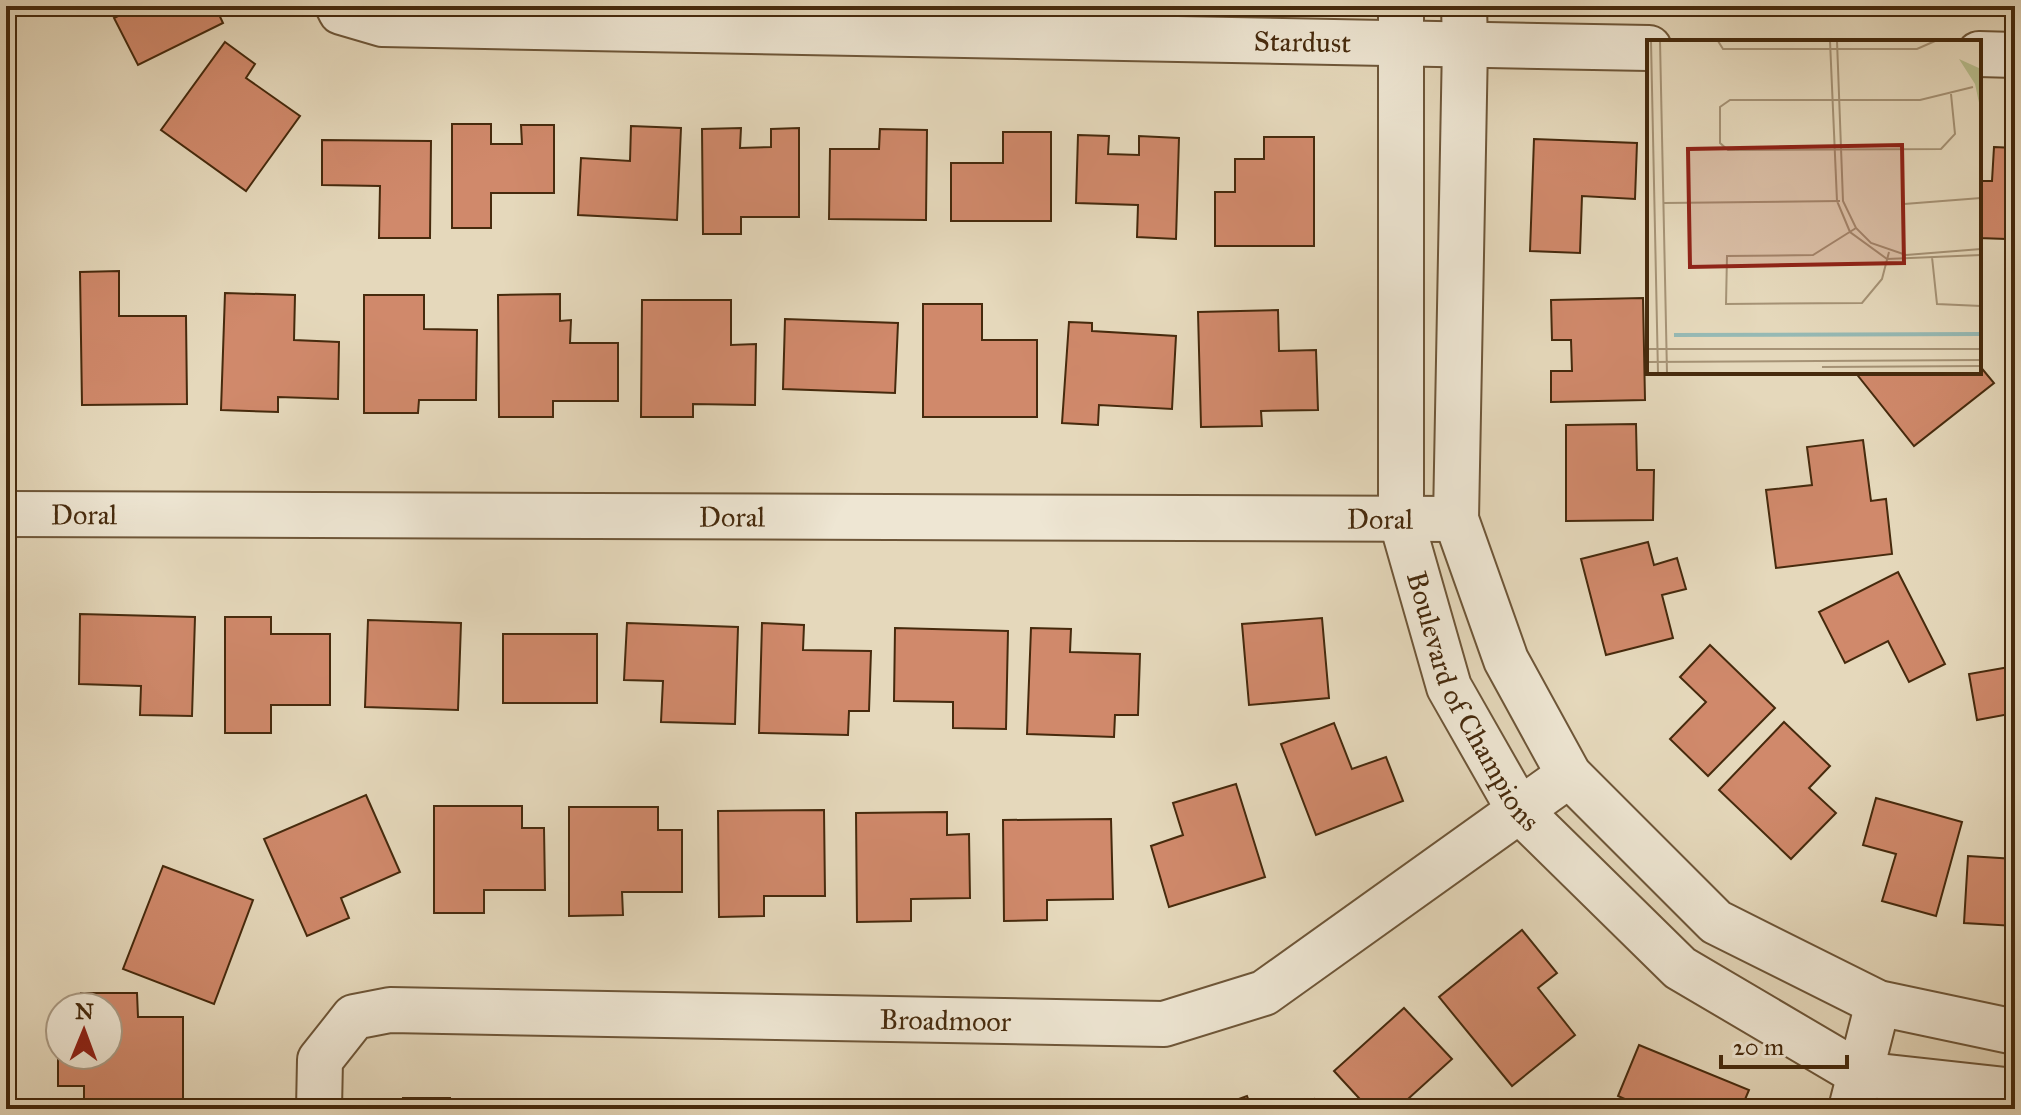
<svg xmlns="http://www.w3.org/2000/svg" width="2021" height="1115" viewBox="0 0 2021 1115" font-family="'IM FELL Great Primer',serif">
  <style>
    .building { fill: #d0896b; stroke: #462a0d; stroke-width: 2 }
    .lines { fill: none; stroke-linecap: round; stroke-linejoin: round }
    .minor-casing { stroke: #6e5638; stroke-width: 48 }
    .minor { stroke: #eee6d3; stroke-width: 44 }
    .labels { text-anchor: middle; stroke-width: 6; stroke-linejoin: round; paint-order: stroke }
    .street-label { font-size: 28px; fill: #462a0d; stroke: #eee6d3 }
    .inset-river { fill: none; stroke: #96b9b4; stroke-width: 4 }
    .inset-road { fill: none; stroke: #a59275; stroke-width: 2 }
    .view { fill: #8f2418; fill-opacity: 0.15; stroke: #8f2418; stroke-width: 4 }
    .inset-edge { fill: none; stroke: #462a0d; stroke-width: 4 }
  </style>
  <rect width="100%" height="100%" fill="#e5d8bb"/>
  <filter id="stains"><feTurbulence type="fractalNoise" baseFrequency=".0025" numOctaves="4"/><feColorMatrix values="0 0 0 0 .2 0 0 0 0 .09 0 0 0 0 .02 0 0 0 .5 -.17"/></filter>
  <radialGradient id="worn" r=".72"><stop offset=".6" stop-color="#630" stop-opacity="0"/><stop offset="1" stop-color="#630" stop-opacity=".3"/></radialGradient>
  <g class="building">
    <path d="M138,6H215L223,23L138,65L114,18Z"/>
    <path d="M225,42L255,64L246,78L300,116L246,191L161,130Z"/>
    <path d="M452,124H491V144H522L521,125H554V193H491V228H452Z"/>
    <path d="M631,126L681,128L677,220L578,215L581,158L630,161Z"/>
    <path d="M741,128L740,148L771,147V129L799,128V217H741V234H703L702,129Z"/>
    <path d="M880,129L927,130L926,220L829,219L830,149H879Z"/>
    <path d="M1003,132H1051V221H951V163H1003Z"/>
    <path d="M1078,135L1109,136L1108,154L1139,155V136L1179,138L1176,239L1137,237L1138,205L1076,203Z"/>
    <path d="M1264,137H1314V246H1215V192H1235V159H1264Z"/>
    <path d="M1534,139L1637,143L1635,199L1582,196L1580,253L1530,251Z"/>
    <path d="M322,140L431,141L430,238H379L380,186L322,185Z"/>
    <path d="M1994,147L2015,148V256L2006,255V239L1979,238V181H1992Z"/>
    <path d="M119,271V316H186L187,404L82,405L80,272Z"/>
    <path d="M225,293L295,295L294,340L339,342L338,399L278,397V412L221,410Z"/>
    <path d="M560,294V321L571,320L570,343H618V401H553V417H499L498,295Z"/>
    <path d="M364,295H424V329L477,330L476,400H419L418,413H364Z"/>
    <path d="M1643,298L1645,400L1551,402V371H1572L1571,340H1552L1551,300Z"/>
    <path d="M642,300H731V345L756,344L755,405L693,404V417H641Z"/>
    <path d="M923,304H982V340H1037V417H923Z"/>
    <path d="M1278,310L1279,351L1316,350L1318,410L1261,411L1262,426L1201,427L1198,312Z"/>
    <path d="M785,319L898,323L895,393L783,389Z"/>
    <path d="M1069,322L1092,323V331L1176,336L1172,409L1099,405L1098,425L1062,423Z"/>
    <path d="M1979,365L1994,383L1914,446L1855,372H1979Z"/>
    <path d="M1636,424L1637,470H1654L1653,520L1566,521V425Z"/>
    <path d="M1863,440L1871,501L1886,499L1892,554L1776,568L1766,490L1812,485L1807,447Z"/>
    <path d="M1648,542L1654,565L1677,558L1686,589L1662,595L1673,638L1606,655L1581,559Z"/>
    <path d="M1898,572L1945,664L1909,682L1888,641L1845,663L1819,612Z"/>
    <path d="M80,614L195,617L192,716L140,715L141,686L79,684Z"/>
    <path d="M225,617H271V634H330V705H271V733H225Z"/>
    <path d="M1322,618L1329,698L1249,705L1242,624Z"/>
    <path d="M368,620L461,623L458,710L365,707Z"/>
    <path d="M627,623L738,627L735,724L661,722L663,681L624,680Z"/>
    <path d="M762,623L804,625L803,650L871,651L869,711H849L848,735L759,733Z"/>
    <path d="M895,628L1008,631L1006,729L953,728V702L894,701Z"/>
    <path d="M1031,628L1071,629L1070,652L1140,654L1138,715H1115L1114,737L1027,734Z"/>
    <rect x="503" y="634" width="94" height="69"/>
    <path d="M1710,645L1775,708L1708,776L1670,739L1706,702L1680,677Z"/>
    <path d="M2015,666V713L1977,720L1969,674Z"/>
    <path d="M1784,722L1830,766L1809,788L1836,813L1791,859L1719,790Z"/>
    <path d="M1334,723L1352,769L1386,757L1403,801L1316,835L1281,744Z"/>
    <path d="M1236,784L1265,877L1169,907L1151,846L1183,835L1173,803Z"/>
    <path d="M366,795L400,872L341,898L349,918L307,936L264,839Z"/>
    <path d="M1876,798L1962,822L1936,916L1882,901L1896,854L1863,845Z"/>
    <path d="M434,806H522V828H544L545,890H484V913H434Z"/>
    <path d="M569,807H658V830H682V892H622L623,915L569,916Z"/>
    <path d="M824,810L825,896H764V916L719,917L718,811Z"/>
    <path d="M947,812V835L969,834L970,898L911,899V921L857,922L856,813Z"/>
    <path d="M1111,819L1113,899L1047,900V920L1004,921L1003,820Z"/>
    <path d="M1968,856L2015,859V926L1964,923Z"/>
    <path d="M163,866L253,900L214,1004L123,969Z"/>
    <path d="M1522,930L1557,973L1538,988L1575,1035L1512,1086L1439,997Z"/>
    <path d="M81,993H137L138,1017H183V1109H84V1086H58V1037H60V1055H108V1007H82Z"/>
    <path d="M1404,1008L1452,1059L1397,1109H1369L1334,1071Z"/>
    <path d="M1639,1045L1749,1090L1741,1109H1647L1618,1096Z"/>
    <path d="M1247,1096L1252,1109H1211Z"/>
    <rect x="403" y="1098" width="47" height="11"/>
    <path d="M1314,1099L1317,1109H1284Z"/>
    <rect x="546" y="1101" width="30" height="8"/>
    <rect x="673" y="1105" width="34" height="4"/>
    <rect x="738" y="1106" width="38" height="3"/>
  </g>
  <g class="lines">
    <g class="minor-casing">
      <g id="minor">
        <path id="s1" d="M338,6L341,12L382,24L1649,48"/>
        <path id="s2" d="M1401,6V519L1449,687L1519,810L1680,968L1860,1074L2015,1091"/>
        <path d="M1464,6L1465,44L1456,519L1506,660L1569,775L1716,922L1878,1003L2015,1032"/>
        <path d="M1979,54L2015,55"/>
        <path id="s3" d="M6,514L1456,519"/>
        <path id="s4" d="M319,1109L320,1060L354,1017L390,1010L1164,1024L1264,993L1569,775"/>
        <path d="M1851,1109L1878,1003"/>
      </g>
    </g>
    <use href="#minor" class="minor"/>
  </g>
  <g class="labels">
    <g class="street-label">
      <text dy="10" stroke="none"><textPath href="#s1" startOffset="970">Stardust</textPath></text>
      <text dy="10" stroke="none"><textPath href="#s3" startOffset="78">Doral</textPath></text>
      <text dy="10" stroke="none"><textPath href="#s3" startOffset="726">Doral</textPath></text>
      <text dy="10" stroke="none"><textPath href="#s3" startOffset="1374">Doral</textPath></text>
      <text dy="10" stroke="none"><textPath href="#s2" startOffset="710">Boulevard of Champions</textPath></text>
      <text dy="10" stroke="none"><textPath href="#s4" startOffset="696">Broadmoor</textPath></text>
    </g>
  </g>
  <g transform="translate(1647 40)">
    <rect width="334" height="334" fill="#e5d8bb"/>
    <path d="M312,19L334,29V72L328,44Z" fill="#b8be8d"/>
    <path class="inset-river" d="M27,295L334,294"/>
    <path class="inset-road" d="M4,1L11,333M13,1L20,333M71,1L76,9H270L288,1M183,1L190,161L203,192L240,219L334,215M190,1L196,161L209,188L224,203L259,215L334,209M304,54L308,94L294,109L81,110L73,103V67L83,60H273L326,47M17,163L193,161M257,164L334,158M209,188L166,215L80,216L79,264L215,263L235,239L242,212M285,217L290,264L334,266M0,309H334M0,322L334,320M175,327L334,326"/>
    <path class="view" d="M255,105L257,223L43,227L41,109Z"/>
    <rect width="334" height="334" class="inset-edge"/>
  </g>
  <rect width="2021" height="1115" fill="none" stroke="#e5d8bb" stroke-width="32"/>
  <rect x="8" y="8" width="2005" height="1099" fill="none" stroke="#462a0d" stroke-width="4"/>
  <rect x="16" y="16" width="1989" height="1083" fill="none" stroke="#462a0d" stroke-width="2"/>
  <g transform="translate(84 1031) rotate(1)"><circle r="38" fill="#eee6d3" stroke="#ab9b84" stroke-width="2"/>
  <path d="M0-6L14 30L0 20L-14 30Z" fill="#8f2418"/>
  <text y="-12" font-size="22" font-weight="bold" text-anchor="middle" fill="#462a0d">N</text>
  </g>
  <path d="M1721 1055v12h126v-12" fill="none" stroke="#462a0d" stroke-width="4"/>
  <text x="1733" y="1055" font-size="24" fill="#462a0d" stroke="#eee6d3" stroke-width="6" paint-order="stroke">20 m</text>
  <rect width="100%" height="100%" filter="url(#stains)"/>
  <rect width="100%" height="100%" fill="url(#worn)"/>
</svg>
